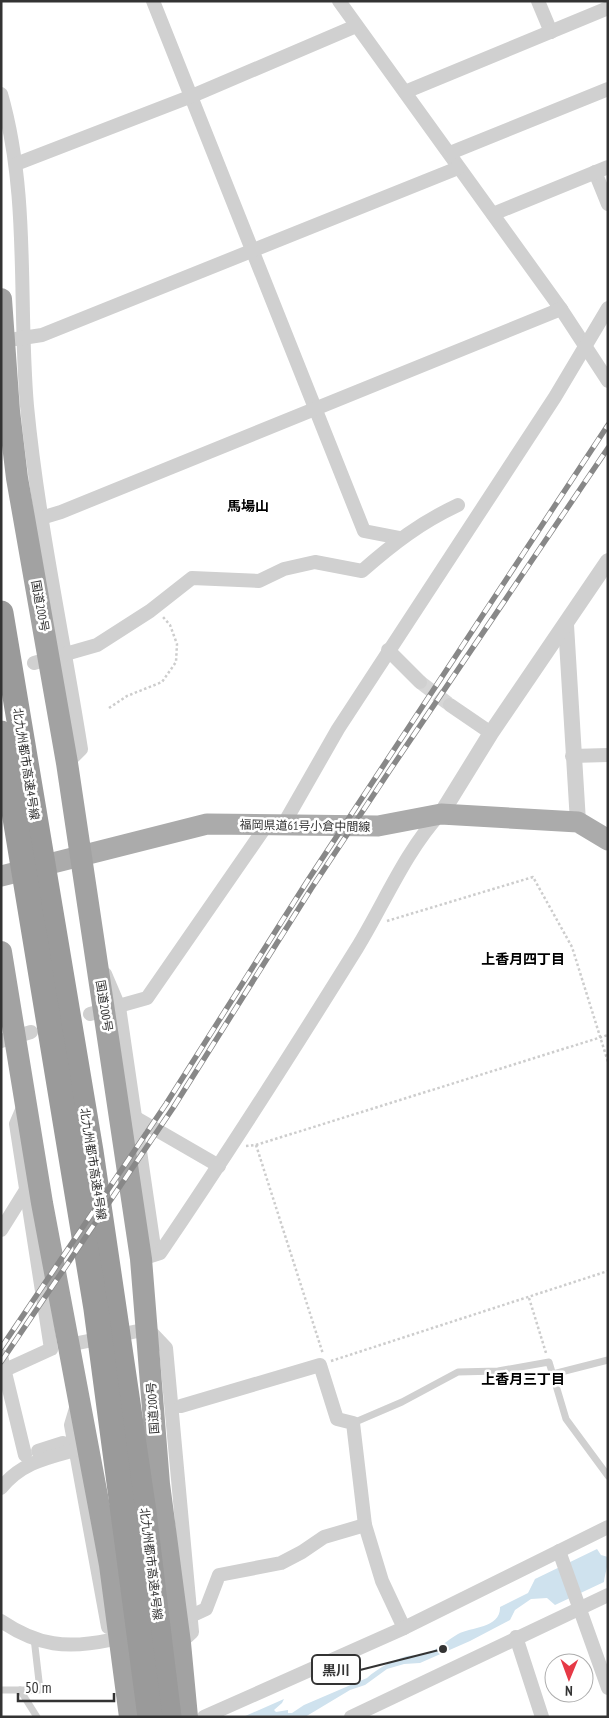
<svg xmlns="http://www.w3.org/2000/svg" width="609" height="1718" viewBox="0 0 609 1718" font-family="'PT Sans Narrow','Noto Sans JP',sans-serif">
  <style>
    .water { fill: #cfe2ee }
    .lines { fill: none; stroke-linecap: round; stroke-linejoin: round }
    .minor-tunnel { stroke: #d6d6d6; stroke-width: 14; stroke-dasharray: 14 7; stroke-linecap: butt }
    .path { stroke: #cdcdcd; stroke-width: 2.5; stroke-dasharray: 2.5 2.5; stroke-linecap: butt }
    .service { stroke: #d0d0d0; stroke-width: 7 }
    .minor { stroke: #d0d0d0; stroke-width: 14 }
    .tertiary { stroke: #d0d0d0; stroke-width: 16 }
    .primary { stroke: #ababab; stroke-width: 21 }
    .trunk { stroke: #a2a2a2; stroke-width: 22 }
    .motorway { stroke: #9a9a9a; stroke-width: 25 }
    .rail-casing { stroke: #888; stroke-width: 5.5 }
    .rail { stroke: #fff; stroke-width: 4; stroke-dasharray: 11; stroke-linecap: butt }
    .labels { text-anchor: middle; stroke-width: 5; stroke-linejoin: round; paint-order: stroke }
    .street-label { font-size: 12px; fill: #333; stroke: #fff }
    .neighbourhood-label { font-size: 14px; font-weight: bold; fill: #000; stroke: #fff }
    .leader { fill: none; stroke: #333; stroke-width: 2 }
    .callout-dot { fill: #333; stroke: #fff; stroke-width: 2 }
    .callout { fill: #fff; stroke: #333; stroke-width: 2 }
    .callout-label { font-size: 14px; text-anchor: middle; font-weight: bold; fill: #333 }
  </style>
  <rect width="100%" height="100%" fill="#fff"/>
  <path class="water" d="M597,1549L601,1555L608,1557C608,1567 605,1573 604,1582L555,1605L547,1598L531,1599L515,1610L510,1620L470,1641L420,1663L404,1664L387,1669L365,1685L350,1690L305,1717H243L284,1699L282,1703L274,1710L276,1712L288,1710V1713H292L304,1705L367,1678C378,1668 393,1660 407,1656C413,1655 421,1656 426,1654C439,1649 447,1640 458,1634C471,1627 501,1628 500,1607L528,1593L535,1579Z"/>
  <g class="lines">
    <path class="minor-tunnel" d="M420,682L450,705"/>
    <g class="path">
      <path d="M109,708L127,696L162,682L176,662L177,644L170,625L163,617"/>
      <path d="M387,921L533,877L572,947L608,1062"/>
      <path d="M256,1145L608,1035"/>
      <path d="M246,1146L256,1145L323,1354"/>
      <path d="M529,1298L546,1353"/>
      <path d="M331,1361L608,1271"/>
    </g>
    <g class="service">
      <path d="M553,1374L608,1360"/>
      <path d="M353,1423L402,1402L458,1372L498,1371L549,1362L566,1419L608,1476"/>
      <path d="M1,1690H40L34,1638"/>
      <path d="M20,1690L37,1717"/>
    </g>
    <g class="minor">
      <path d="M153,1L364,531L400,538"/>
      <path d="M339,1L561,309L608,381"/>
      <path d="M538,1L551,32"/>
      <path d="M405,92L608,8"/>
      <path d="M1,94C30,195 18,302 27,406C38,521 63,635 81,749L67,763"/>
      <path d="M450,153L608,89"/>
      <path d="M16,164L192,96L356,26"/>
      <path d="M595,172L608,204"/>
      <path d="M493,214L608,167"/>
      <path d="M16,339L42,335L458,168"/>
      <path d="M41,518L61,512L561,309"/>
      <path d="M388,650L420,682"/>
      <path d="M34,663L97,645L150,611L192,578L259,581L284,569L315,562L362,571C394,543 420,523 458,505"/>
      <path d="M450,705L491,733"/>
      <path d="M572,756L608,755"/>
      <path d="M282,827L338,729L555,397L608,308"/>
      <path d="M105,974L119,1007L155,1254"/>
      <path d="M90,1014L147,998L266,826"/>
      <path d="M1,1041L31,1032"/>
      <path d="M136,1118L219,1166"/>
      <path d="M1,1230L26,1190"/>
      <path d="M141,1259L160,1253C228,1153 293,1051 357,948C384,904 405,852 440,814"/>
      <path d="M68,1345L148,1329L166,1348L192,1632L180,1643"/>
      <path d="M1,1356L25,1455"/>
      <path d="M5,1370L51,1349L16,1124L25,1103"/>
      <path d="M77,1405L71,1425L108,1627"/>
      <path d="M181,1406L320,1365L337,1419L353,1423L365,1525L382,1581L404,1628"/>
      <path d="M38,1451L63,1443"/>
      <path d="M1,1488C21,1463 46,1458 75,1450"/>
      <path d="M559,1551L608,1688"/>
      <path d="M191,1616L206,1609L219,1575L281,1563L302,1552L324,1537L365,1525"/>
      <path d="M1,1621C38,1646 67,1649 110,1640"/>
      <path d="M516,1637L542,1717"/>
      <path d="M204,1717L404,1628L608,1527"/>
      <path d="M351,1717L608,1595"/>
    </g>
    <g class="tertiary">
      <path d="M566,625L578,822"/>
      <path d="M441,814L491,733L608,561"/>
    </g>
    <path class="primary" d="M1,876L207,824L378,826L441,814L578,822L608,840"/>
    <g class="trunk">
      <path d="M1,299L9,411L17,478L67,763L141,1259L159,1484L180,1643L187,1717"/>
      <path d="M1,952L42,1203L110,1565L130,1717"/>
    </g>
    <g class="motorway">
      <path d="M1,613L91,1151L144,1512L169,1717"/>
      <path d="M1,733L96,1309L150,1717"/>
    </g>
    <g class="rail-casing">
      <g id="rail">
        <path d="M1,1348L166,1104L308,880L608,425"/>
        <path d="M1,1362L173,1108L311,889L390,770L608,448"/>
      </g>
    </g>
    <use href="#rail" class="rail"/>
  </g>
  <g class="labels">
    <g class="street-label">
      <text transform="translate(40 606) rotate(80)" y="4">国道200号</text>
      <text transform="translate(26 764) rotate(81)" y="4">北九州都市高速4号線</text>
      <text transform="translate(305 826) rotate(1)" y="4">福岡県道61号小倉中間線</text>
      <text transform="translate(104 1006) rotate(81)" y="4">国道200号</text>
      <text transform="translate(93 1164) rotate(81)" y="4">北九州都市高速4号線</text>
      <text transform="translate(153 1408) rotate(-94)" y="4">国道200号</text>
      <text transform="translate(151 1564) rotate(83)" y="4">北九州都市高速4号線</text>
    </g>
    <g class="neighbourhood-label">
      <text x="248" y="511">馬場山</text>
      <text x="523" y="964">上香月四丁目</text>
      <text x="523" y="1384">上香月三丁目</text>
    </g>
  </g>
  <path class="leader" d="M443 1649L360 1670"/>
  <circle class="callout-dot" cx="443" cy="1649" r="5"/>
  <rect class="callout" x="312" y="1655" width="48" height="29" rx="5"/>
  <g class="callout-label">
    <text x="336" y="1675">黒川</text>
  </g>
  <rect width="609" height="1718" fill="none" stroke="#333333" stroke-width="5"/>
  <g transform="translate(569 1678) rotate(181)"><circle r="24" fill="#ffffff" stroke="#adadad"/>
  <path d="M0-4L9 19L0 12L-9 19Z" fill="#e63946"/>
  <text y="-8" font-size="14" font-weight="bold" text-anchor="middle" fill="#333333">N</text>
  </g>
  <path d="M18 1693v8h96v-8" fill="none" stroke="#333333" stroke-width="2.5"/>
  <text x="25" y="1693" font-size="15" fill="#333333" stroke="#ffffff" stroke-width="4" paint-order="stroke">50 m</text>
</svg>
